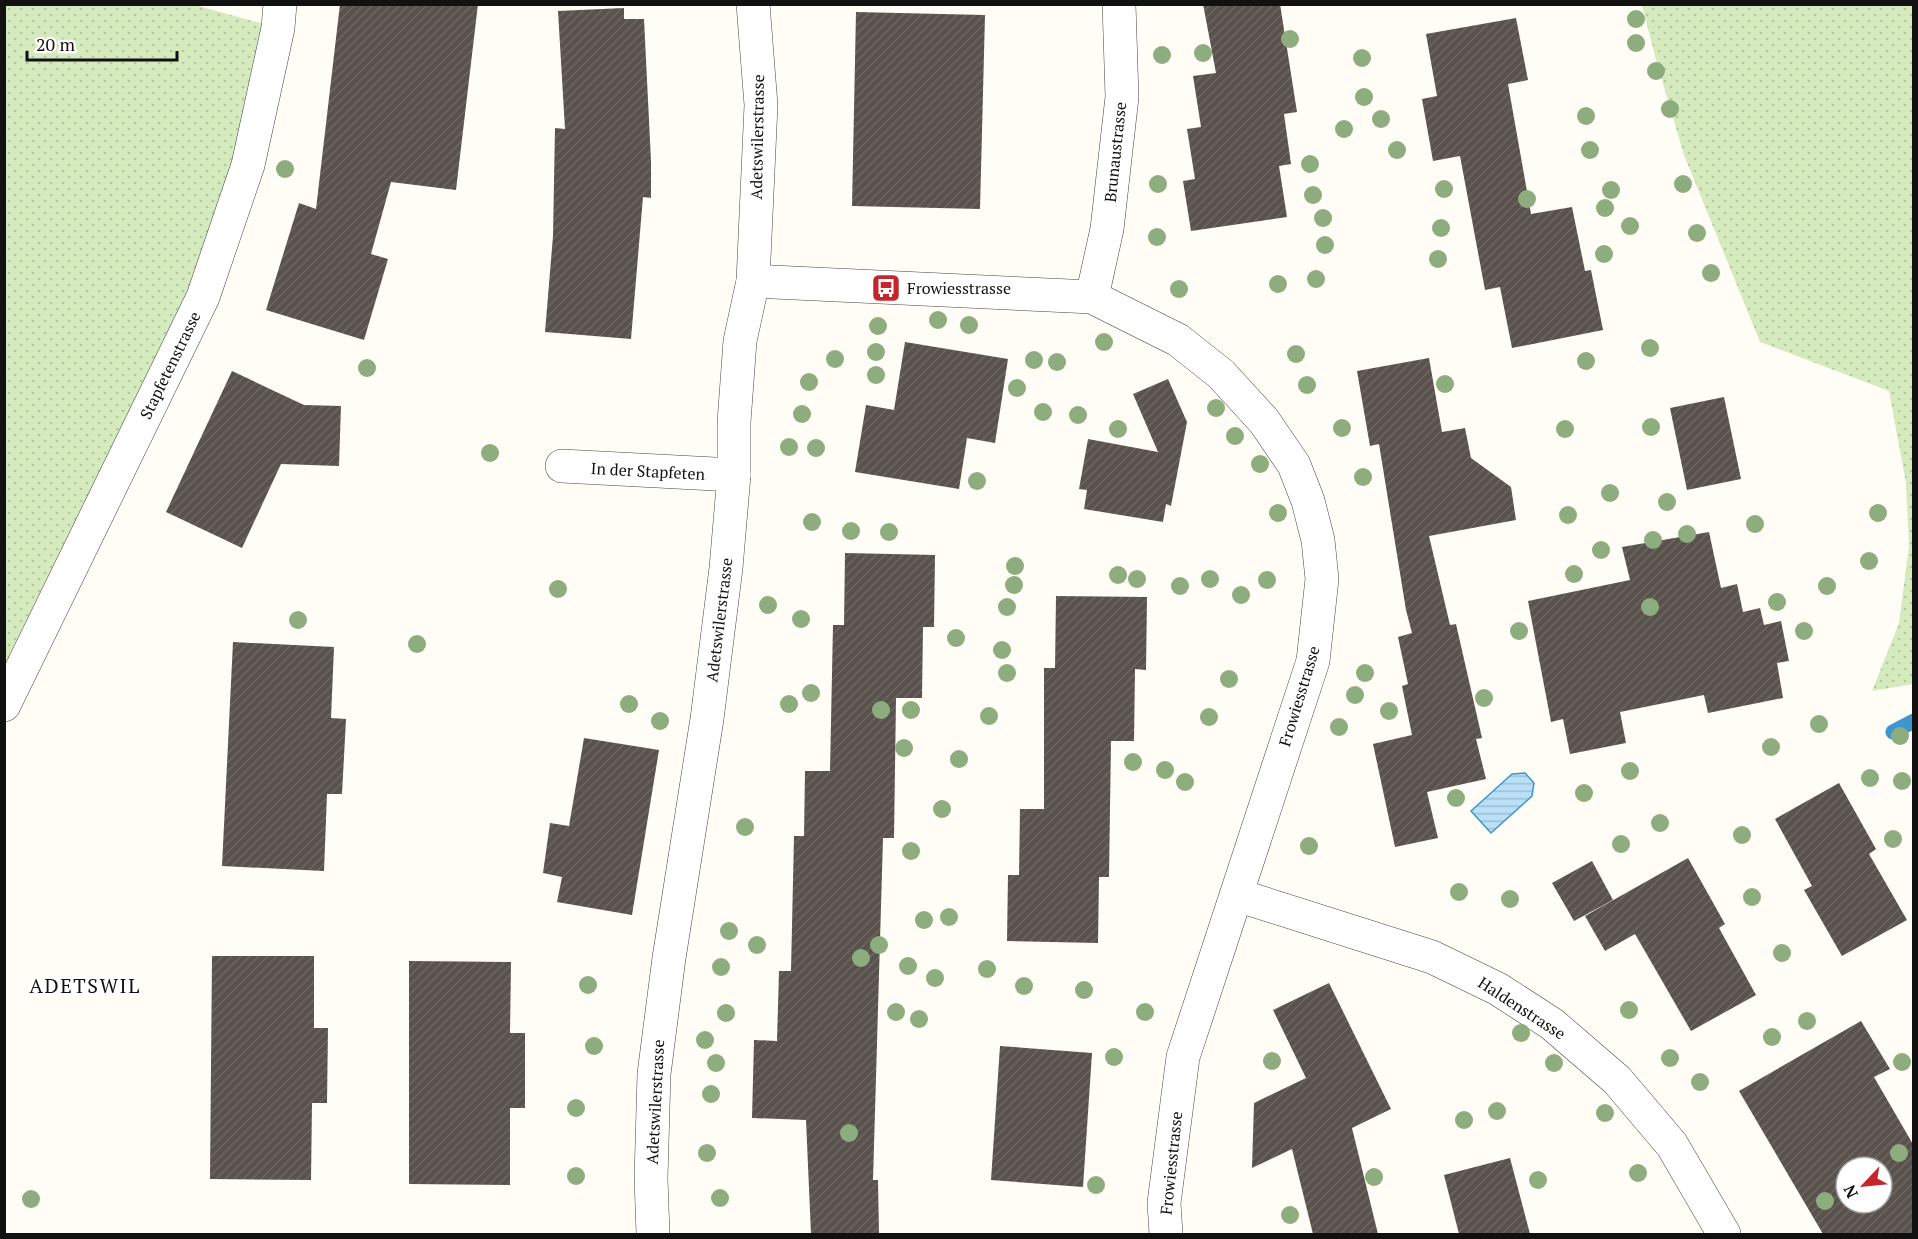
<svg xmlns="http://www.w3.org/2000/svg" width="1918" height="1239" viewBox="0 0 1918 1239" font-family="'PT Serif',serif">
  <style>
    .grass { fill: url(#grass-dots) }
    .water { fill: url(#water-rules); stroke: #3f96cf; stroke-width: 1.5 }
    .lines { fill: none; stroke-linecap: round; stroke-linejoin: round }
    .stream { stroke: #3f96cf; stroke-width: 15 }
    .building { fill: url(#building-hatch); fill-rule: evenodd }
    .minor-casing { stroke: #444; stroke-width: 34 }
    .tertiary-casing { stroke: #444; stroke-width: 34 }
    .minor { stroke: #fff; stroke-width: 33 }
    .tertiary { stroke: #fff; stroke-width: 33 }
    .tree { fill: #8dad7f }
    .labels { text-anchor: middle; stroke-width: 6; stroke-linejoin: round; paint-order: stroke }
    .street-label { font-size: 16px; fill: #111; stroke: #fff }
    .poi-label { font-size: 16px; fill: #111; stroke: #fff; text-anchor: start }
    .quarter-label { font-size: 20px; letter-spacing: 1.5px; fill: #111; stroke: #fff }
  </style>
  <defs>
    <pattern id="grass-dots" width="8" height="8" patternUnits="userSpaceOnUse" patternTransform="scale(1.5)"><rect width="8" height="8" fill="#d5ebbd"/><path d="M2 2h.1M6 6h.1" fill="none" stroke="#b6c8a1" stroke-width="1.8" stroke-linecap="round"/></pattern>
    <pattern id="water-rules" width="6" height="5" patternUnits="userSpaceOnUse" patternTransform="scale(1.5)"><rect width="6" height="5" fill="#b9e0f7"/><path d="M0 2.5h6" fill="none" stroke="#9ebfd3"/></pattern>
    <pattern id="building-hatch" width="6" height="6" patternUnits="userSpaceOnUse" patternTransform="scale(1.5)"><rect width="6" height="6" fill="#5a524d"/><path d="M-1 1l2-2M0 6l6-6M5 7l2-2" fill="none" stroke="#6d6662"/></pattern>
  </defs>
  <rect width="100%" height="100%" fill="#fffdf5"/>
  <g class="grass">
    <path d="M4,5H195L278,28L248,165L4,675Z"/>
    <path d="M1642,5H1913V684L1872,691L1899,623L1909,546L1906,483L1889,391L1760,342L1684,155L1656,60Z"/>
  </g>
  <path class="water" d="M1525,773L1534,783L1532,796L1491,833L1471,811L1512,774Z"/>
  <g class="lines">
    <path class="stream" d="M1893,732L1914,721"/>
  </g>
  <g class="building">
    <path d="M340,4H478L456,190L391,182L371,254L388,259L364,340L266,310L299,203L316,209Z"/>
    <path d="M1203,4H1280L1297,112L1284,114L1291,164L1279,166L1287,217L1191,231L1183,181L1195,179L1187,129L1201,127L1193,76L1216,73Z"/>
    <path d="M624,8V19H644L651,161V198L643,197L631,339L545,332L553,236L555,128L565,129L558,11Z"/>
    <path d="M856,12L985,15L980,209L852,206Z"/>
    <path d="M1516,18L1528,80L1508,84L1531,214L1572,207L1585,271L1591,270L1603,330L1512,348L1500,287L1485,290L1460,156L1433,161L1422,99L1437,96L1426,34Z"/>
    <path d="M905,342L1008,359L995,443L967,438L959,489L855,472L866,405L894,410Z"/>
    <path d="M1429,358L1442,432L1465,428L1471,458L1511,487L1516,520L1429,536L1450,625L1456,624L1482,738L1476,739L1486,779L1427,792L1438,838L1395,847L1373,744L1412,735L1402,686L1408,684L1398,637L1412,633L1406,610L1379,444L1370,446L1357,371Z"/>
    <path d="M232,371L304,405L341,406L339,466L281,464L242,548L166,512Z"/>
    <path d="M1168,379L1187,422L1171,506L1166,504L1163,522L1084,509L1087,490L1079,489L1088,439L1158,452L1133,394Z"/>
    <path d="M1724,397L1741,479L1687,490L1670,408Z"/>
    <path d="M1709,532L1721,588L1737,584L1743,612L1760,608L1764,625L1781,621L1789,661L1777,663L1783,698L1708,713L1704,695L1620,712L1626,743L1570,754L1563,719L1551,722L1528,601L1630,580L1622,547Z"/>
    <path d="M845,553L935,555L934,627H923L922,698H896L894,838H883L873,1180H878L879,1234H811L806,1120L752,1118L754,1040L777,1041L779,971H791L794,836H804L805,771H830L833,625H844Z"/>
    <path d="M1056,596L1147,597L1146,670L1135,669L1134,741H1111L1109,877H1099L1098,943L1007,941L1008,875H1019L1020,809H1044V668H1055Z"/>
    <path d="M233,642L334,647L331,718L346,719L342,794H327L324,871L222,866Z"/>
    <path d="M584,738L659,750L632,915L557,902L562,877L543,873L550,823L569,826Z"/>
    <path d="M1839,783L1876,849L1869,854L1907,920L1842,956L1804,890L1812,886L1775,819Z"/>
    <path d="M1688,858L1725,924L1719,928L1756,995L1691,1031L1635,934L1605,951L1585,916Z"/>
    <path d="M1592,861L1613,900L1574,921L1552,883Z"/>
    <path d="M212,956H314V1028H328L327,1103H312L311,1180L210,1179Z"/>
    <path d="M409,961L511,962L510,1033H525V1108H510V1185L409,1184Z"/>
    <path d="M1329,983L1391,1109L1352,1128L1378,1234H1313L1292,1149L1252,1168L1254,1103L1306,1078L1273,1010Z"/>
    <path d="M1861,1021L1890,1069L1874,1077L1914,1146V1234H1823L1739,1091ZM1846,1167H1882V1203H1846Z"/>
    <path d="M1000,1046L1092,1053L1083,1187L991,1180Z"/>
    <path d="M1510,1158L1530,1234H1459L1444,1175Z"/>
  </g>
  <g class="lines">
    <g class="minor-casing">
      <g id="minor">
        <path d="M753,281L1092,297L1178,340L1221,374L1264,421L1294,465L1308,501L1318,540L1322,579L1313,661L1183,1057L1164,1203L1166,1234"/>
        <path d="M1092,297L1107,229L1122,97L1119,4"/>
        <path d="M562,466L734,475"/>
        <path d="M4,705L203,297L248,165L278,28L280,4"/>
        <path d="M1237,895L1432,957L1498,989L1552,1024L1617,1080L1672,1145L1724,1234"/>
      </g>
    </g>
    <g class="tertiary-casing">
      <path id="tertiary" d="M653,1234L651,1178L654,1074L669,958L707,719L726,568L734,475V422L740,341L753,281L761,105L753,4"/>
    </g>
    <use href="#minor" class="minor"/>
    <use href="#tertiary" class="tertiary"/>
  </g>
  <g class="tree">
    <circle cx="1636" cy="19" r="9"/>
    <circle cx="1290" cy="39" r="9"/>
    <circle cx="1636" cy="43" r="9"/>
    <circle cx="1203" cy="53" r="9"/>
    <circle cx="1162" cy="55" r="9"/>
    <circle cx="1362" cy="58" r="9"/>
    <circle cx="1656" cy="71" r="9"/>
    <circle cx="1364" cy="97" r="9"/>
    <circle cx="1670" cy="109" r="9"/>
    <circle cx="1586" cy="116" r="9"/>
    <circle cx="1381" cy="119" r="9"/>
    <circle cx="1344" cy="129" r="9"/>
    <circle cx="1397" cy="150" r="9"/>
    <circle cx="1590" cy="150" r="9"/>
    <circle cx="1310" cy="164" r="9"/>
    <circle cx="285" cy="169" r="9"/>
    <circle cx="1158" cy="184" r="9"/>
    <circle cx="1683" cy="184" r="9"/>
    <circle cx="1444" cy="189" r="9"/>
    <circle cx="1611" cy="190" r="9"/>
    <circle cx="1313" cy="195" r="9"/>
    <circle cx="1527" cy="199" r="9"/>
    <circle cx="1605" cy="208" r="9"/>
    <circle cx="1323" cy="218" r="9"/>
    <circle cx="1630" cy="226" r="9"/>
    <circle cx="1441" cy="228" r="9"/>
    <circle cx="1697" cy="233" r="9"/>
    <circle cx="1157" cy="237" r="9"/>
    <circle cx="1325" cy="245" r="9"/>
    <circle cx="1604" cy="254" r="9"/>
    <circle cx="1438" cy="259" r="9"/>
    <circle cx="1711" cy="273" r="9"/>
    <circle cx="1316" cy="279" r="9"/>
    <circle cx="1278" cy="284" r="9"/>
    <circle cx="1179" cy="289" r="9"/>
    <circle cx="938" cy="320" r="9"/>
    <circle cx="969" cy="325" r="9"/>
    <circle cx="878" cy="326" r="9"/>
    <circle cx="1104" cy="342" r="9"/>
    <circle cx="1650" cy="348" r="9"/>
    <circle cx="876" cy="352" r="9"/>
    <circle cx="1296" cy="354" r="9"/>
    <circle cx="835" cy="359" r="9"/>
    <circle cx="1034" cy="360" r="9"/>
    <circle cx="1586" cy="361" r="9"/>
    <circle cx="1057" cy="362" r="9"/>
    <circle cx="367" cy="368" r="9"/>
    <circle cx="876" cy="375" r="9"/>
    <circle cx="809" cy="382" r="9"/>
    <circle cx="1445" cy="384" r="9"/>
    <circle cx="1307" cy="385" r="9"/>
    <circle cx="1017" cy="388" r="9"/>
    <circle cx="1216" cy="408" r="9"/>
    <circle cx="1043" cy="412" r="9"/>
    <circle cx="802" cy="414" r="9"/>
    <circle cx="1078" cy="415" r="9"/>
    <circle cx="1651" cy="427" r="9"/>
    <circle cx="1342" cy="428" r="9"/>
    <circle cx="1118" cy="429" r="9"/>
    <circle cx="1565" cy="429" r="9"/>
    <circle cx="1235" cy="436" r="9"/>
    <circle cx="789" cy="447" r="9"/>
    <circle cx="816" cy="448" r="9"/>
    <circle cx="490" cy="453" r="9"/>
    <circle cx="1260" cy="464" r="9"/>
    <circle cx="1363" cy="477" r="9"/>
    <circle cx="977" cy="481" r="9"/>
    <circle cx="1610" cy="493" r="9"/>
    <circle cx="1667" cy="502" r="9"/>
    <circle cx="1278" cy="513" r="9"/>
    <circle cx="1878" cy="513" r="9"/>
    <circle cx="1568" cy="515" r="9"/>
    <circle cx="812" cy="522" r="9"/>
    <circle cx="1755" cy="524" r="9"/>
    <circle cx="851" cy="531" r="9"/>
    <circle cx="889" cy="532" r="9"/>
    <circle cx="1687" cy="534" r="9"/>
    <circle cx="1653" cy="540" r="9"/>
    <circle cx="1601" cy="550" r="9"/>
    <circle cx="1869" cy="561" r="9"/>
    <circle cx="1015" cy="566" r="9"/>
    <circle cx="1574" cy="574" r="9"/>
    <circle cx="1118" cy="575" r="9"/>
    <circle cx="1137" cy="579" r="9"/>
    <circle cx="1210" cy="579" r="9"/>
    <circle cx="1267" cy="580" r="9"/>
    <circle cx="1014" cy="585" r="9"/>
    <circle cx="1180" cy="586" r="9"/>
    <circle cx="1827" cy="586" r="9"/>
    <circle cx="558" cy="589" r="9"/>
    <circle cx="1241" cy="595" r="9"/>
    <circle cx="1777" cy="602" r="9"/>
    <circle cx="768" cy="605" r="9"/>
    <circle cx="1007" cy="607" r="9"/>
    <circle cx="1650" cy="607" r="9"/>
    <circle cx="801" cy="619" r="9"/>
    <circle cx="298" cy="620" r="9"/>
    <circle cx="1519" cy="631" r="9"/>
    <circle cx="1804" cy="631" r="9"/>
    <circle cx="956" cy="638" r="9"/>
    <circle cx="417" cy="644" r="9"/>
    <circle cx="1002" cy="650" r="9"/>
    <circle cx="1007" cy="673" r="9"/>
    <circle cx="1365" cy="673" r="9"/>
    <circle cx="1229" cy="679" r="9"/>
    <circle cx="811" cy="693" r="9"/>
    <circle cx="1355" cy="695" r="9"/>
    <circle cx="1484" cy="698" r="9"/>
    <circle cx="629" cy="704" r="9"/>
    <circle cx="789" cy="704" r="9"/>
    <circle cx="881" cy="710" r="9"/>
    <circle cx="911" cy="710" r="9"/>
    <circle cx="1389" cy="711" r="9"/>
    <circle cx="989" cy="716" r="9"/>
    <circle cx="1209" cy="717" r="9"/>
    <circle cx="660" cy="721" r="9"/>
    <circle cx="1819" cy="724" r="9"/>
    <circle cx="1339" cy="727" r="9"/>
    <circle cx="1900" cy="736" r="9"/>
    <circle cx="1771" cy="747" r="9"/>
    <circle cx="904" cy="748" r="9"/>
    <circle cx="959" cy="759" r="9"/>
    <circle cx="1133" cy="762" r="9"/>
    <circle cx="1165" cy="770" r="9"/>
    <circle cx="1630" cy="771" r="9"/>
    <circle cx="1870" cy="778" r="9"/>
    <circle cx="1902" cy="781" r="9"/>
    <circle cx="1185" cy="782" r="9"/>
    <circle cx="1584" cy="793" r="9"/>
    <circle cx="1456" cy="798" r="9"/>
    <circle cx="942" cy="809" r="9"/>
    <circle cx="1660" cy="823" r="9"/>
    <circle cx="745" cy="827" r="9"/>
    <circle cx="1742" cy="835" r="9"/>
    <circle cx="1893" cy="839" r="9"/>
    <circle cx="1621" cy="844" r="9"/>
    <circle cx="1309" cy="846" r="9"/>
    <circle cx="911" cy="851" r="9"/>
    <circle cx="1459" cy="892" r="9"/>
    <circle cx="1752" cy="897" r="9"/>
    <circle cx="1510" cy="899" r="9"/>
    <circle cx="949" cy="917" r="9"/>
    <circle cx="924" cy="920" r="9"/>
    <circle cx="729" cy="931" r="9"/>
    <circle cx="757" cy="945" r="9"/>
    <circle cx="879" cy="945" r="9"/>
    <circle cx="1782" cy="953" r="9"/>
    <circle cx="861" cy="958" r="9"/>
    <circle cx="908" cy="966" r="9"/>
    <circle cx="721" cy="967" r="9"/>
    <circle cx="987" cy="969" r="9"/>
    <circle cx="935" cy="978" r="9"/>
    <circle cx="588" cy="985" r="9"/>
    <circle cx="1024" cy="986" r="9"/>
    <circle cx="1084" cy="990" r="9"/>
    <circle cx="1629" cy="1010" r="9"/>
    <circle cx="896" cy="1012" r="9"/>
    <circle cx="1145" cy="1012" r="9"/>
    <circle cx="726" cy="1013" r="9"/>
    <circle cx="919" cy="1019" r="9"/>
    <circle cx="1807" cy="1021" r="9"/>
    <circle cx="1521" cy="1033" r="9"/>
    <circle cx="1772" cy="1037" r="9"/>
    <circle cx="705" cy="1040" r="9"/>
    <circle cx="594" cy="1046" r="9"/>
    <circle cx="1114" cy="1057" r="9"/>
    <circle cx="1670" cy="1058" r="9"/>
    <circle cx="1272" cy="1061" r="9"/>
    <circle cx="1902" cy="1062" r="9"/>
    <circle cx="716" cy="1063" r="9"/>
    <circle cx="1554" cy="1063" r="9"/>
    <circle cx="1700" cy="1082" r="9"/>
    <circle cx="711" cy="1094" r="9"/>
    <circle cx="576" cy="1108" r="9"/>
    <circle cx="1497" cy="1111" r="9"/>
    <circle cx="1605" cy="1113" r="9"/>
    <circle cx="1464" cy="1120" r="9"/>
    <circle cx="849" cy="1133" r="9"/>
    <circle cx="707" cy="1153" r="9"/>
    <circle cx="1899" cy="1153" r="9"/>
    <circle cx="1638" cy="1173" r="9"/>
    <circle cx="576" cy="1176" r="9"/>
    <circle cx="1374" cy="1177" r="9"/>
    <circle cx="1538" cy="1180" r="9"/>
    <circle cx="1096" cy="1185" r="9"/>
    <circle cx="720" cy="1198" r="9"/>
    <circle cx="31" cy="1199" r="9"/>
    <circle cx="1825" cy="1201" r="9"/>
    <circle cx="1290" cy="1215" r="9"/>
  </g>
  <defs>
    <g id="bus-square" transform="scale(1.5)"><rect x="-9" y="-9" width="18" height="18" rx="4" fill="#c4262e" stroke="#fff"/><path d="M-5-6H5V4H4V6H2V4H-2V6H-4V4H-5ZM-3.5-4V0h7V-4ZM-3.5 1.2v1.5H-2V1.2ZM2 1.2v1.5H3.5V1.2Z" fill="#fff"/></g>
  </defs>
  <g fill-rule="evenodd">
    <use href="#bus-square" x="886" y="288"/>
  </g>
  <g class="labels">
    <g class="street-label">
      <text transform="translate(757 137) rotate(-89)" y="6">Adetswilerstrasse</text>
      <text transform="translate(1115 152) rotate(-84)" y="6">Brunaustrasse</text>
      <text transform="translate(170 365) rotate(-64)" y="6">Stapfetenstrasse</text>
      <text transform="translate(648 471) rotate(3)" y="6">In der Stapfeten</text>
      <text transform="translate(719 620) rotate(-83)" y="6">Adetswilerstrasse</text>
      <text transform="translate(1299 696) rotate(-73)" y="6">Frowiesstrasse</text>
      <text transform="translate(1522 1008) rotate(33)" y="6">Haldenstrasse</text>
      <text transform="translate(655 1102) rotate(-87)" y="6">Adetswilerstrasse</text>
      <text transform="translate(1171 1163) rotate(-84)" y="6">Frowiesstrasse</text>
    </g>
    <g class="poi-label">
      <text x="907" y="294">Frowiesstrasse</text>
    </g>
    <g class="quarter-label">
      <text x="85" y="993">ADETSWIL</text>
    </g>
  </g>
  <rect width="1918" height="1239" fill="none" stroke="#111111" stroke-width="12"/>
  <g transform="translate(1864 1185) rotate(244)"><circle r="28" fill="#ffffff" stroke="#a0a0a0" stroke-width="1.5"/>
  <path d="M0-4.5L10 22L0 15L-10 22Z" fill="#c4262e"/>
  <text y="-9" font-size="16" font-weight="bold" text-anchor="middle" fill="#111111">N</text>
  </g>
  <path d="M27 51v9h150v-9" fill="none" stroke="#111111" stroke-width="3"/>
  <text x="36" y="51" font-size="18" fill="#111111" stroke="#ffffff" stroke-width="4.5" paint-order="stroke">20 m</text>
</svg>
